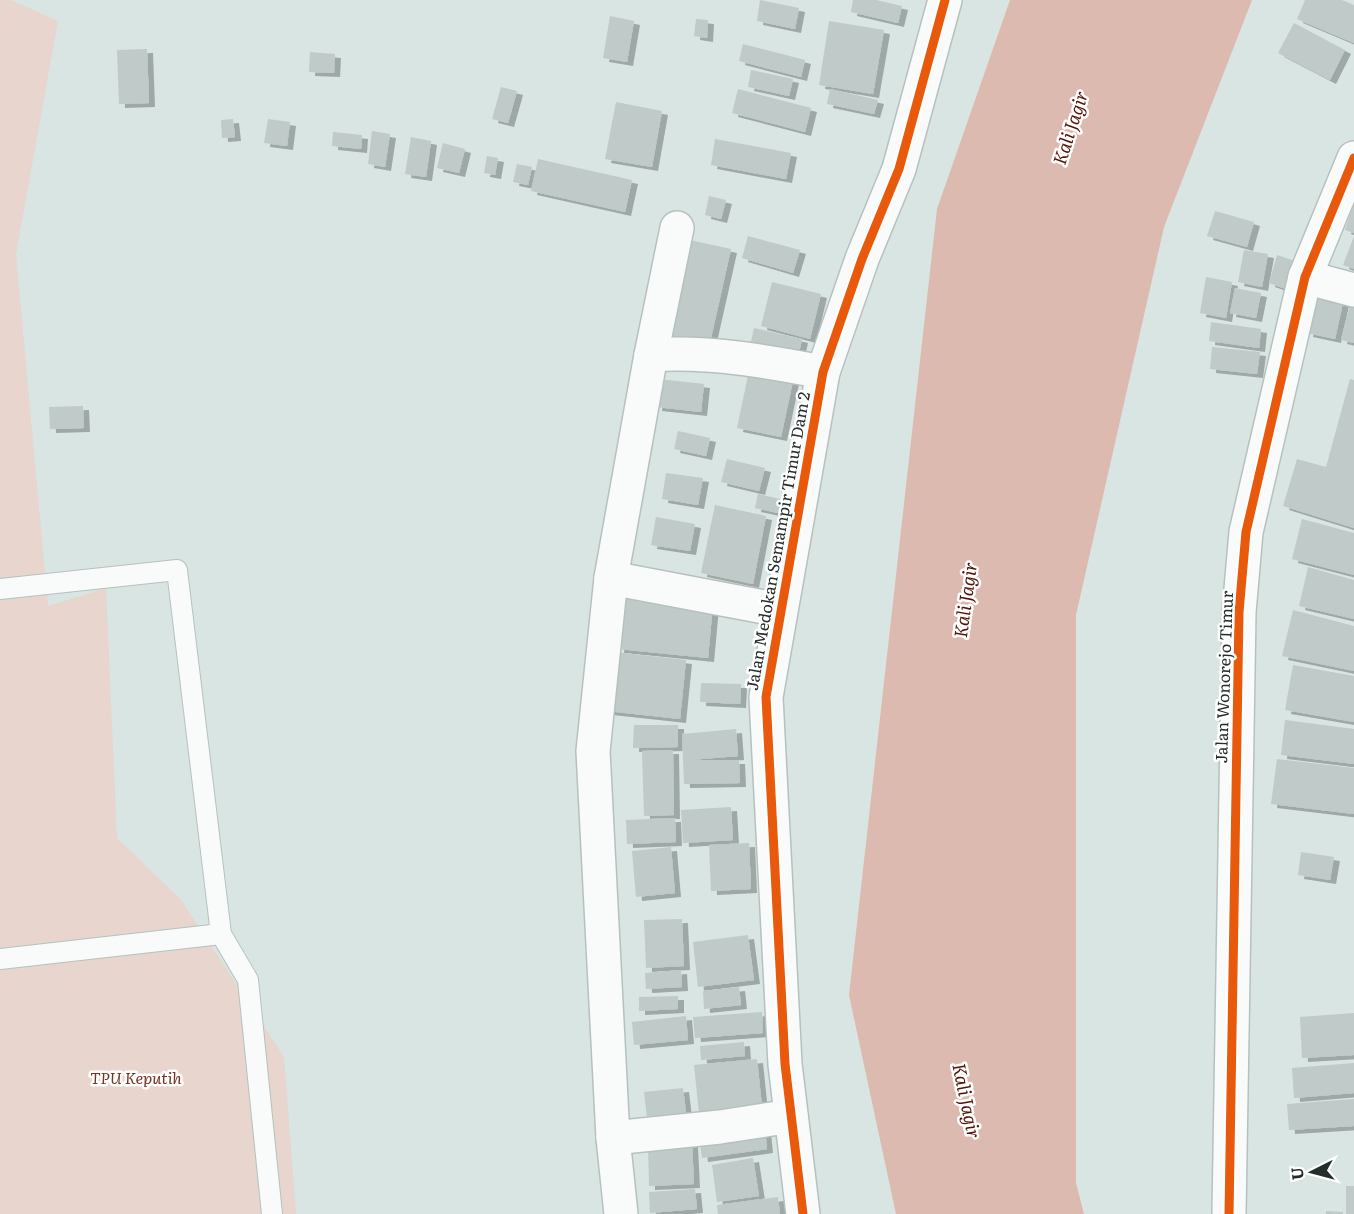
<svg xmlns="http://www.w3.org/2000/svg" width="1354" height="1214" viewBox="0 0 1354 1214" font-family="Literata,serif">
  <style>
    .green { fill: #e7d5ce }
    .water { fill: #dcbab0 }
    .building { fill: #c0cac8; filter: url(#shadow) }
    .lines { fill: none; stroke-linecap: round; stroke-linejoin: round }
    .lane-casing { stroke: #b6c1be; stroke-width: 22 }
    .street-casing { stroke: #b6c1be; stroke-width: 36 }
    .lane { stroke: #f9fbfb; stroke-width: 20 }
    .street { stroke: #f9fbfb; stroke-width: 33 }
    .cycleway-casing { stroke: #fff; stroke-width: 13 }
    .cycleway { stroke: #e8590c; stroke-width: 9 }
    .labels { text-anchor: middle; stroke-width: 5; stroke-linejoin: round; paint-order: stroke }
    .street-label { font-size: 16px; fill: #232d2a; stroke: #fff }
    .park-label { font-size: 16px; font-style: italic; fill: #743224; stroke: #fff }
    .water-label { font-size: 18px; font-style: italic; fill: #521305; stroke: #fff }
  </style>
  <defs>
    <filter id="shadow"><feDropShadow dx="6" dy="4" stdDeviation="0" flood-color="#0004"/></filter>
  </defs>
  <rect width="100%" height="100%" fill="#d8e5e2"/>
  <path class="green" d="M0,0H11L58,21L16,254L48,606L106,588L117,838L181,900L284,1057L296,1214H0Z"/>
  <path class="water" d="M1010,0H1252L1164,227L1076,615V1183L1084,1214H896L849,995L937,209Z"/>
  <g class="building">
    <path d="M760,0L799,8L795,29L757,21Z"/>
    <path d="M853,0H876L902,6L898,23L851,12Z"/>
    <path d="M1305,0H1342L1354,5V43L1297,19Z"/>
    <path d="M610,16L634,21L627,62L603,58Z"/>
    <path d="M696,19L708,20L707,38L694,36Z"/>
    <path d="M829,21L884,30L873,94L819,85Z"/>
    <path d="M1294,23L1345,50L1330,80L1278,53Z"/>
    <path d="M743,44L805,60L801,77L739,61Z"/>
    <path d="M147,49L149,103L119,104L117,50Z"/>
    <path d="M310,52L335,54L334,73L309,72Z"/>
    <path d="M751,70L793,79L789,96L748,87Z"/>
    <path d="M501,87L517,91L508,123L492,119Z"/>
    <path d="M738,89L811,108L805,132L732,113Z"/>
    <path d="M830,89L878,100L874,114L827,104Z"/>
    <path d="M616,102L662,111L652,167L605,159Z"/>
    <path d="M233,119L235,137L222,138L221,120Z"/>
    <path d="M268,119L290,122L287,146L264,143Z"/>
    <path d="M372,131L390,134L385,167L368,164Z"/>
    <path d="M333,132L362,135L361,149L332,146Z"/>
    <path d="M411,137L431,141L426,177L405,174Z"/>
    <path d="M715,139L791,153L786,179L711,165Z"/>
    <path d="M443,143L465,149L459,173L437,168Z"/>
    <path d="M487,156L498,158L495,175L484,173Z"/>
    <path d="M538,159L632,180L625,212L531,191Z"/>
    <path d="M517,164L532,167L528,185L513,182Z"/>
    <path d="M709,196L726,200L721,219L705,215Z"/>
    <path d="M1354,203V233L1345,230Z"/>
    <path d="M1215,211L1254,222L1247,247L1207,236Z"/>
    <path d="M748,236L800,250L793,273L742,258Z"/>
    <path d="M1354,236V269L1343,265Z"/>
    <path d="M685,239L731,249L709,347L664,337Z"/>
    <path d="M1244,250L1268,254L1262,287L1238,282Z"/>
    <path d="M1277,255L1295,261L1286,289L1269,283Z"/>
    <path d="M1206,277L1232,282L1226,318L1200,313Z"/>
    <path d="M772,282L821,294L810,339L761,326Z"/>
    <path d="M1235,288L1261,293L1256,318L1230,313Z"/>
    <path d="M1315,292L1344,298L1335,339L1307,333Z"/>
    <path d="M1351,300L1354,301V343L1341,340Z"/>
    <path d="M1211,322L1261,329L1259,348L1209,341Z"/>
    <path d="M754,328L802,339L798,357L750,346Z"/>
    <path d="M1212,347L1260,352L1257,374L1210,369Z"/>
    <path d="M750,366L794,376L781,437L737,428Z"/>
    <path d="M659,379L704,384L701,412L656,407Z"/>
    <path d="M1350,379L1354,380V528L1283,506L1297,459L1326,467Z"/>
    <path d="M83,406L84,428L50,429L49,407Z"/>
    <path d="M678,431L710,438L706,456L674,449Z"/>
    <path d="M727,459L765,468L759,491L721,482Z"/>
    <path d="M666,473L703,478L698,505L662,499Z"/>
    <path d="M758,494L780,499L778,513L755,508Z"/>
    <path d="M715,505L766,516L753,584L701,573Z"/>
    <path d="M656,517L695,524L690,551L651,545Z"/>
    <path d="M1302,519L1354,533V575L1292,559Z"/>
    <path d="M1308,567L1354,580V619L1299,606Z"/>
    <path d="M624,595L713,604L708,658L618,649Z"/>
    <path d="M1293,610L1354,626V671L1282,656Z"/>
    <path d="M614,652L686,660L680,719L607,711Z"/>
    <path d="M1293,665L1354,676V722L1285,710Z"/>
    <path d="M701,683L741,684L740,704L700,702Z"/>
    <path d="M1285,720L1354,729V764L1281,755Z"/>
    <path d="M634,725H678V747L633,748Z"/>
    <path d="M736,729L738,756L690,760H739L740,783L684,784L682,734Z"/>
    <path d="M673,750L674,815L644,816L642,751Z"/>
    <path d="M1277,759L1354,768V814L1271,804Z"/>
    <path d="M731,807L733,840L683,843L681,810Z"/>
    <path d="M675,818L676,842L627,844L626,820Z"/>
    <path d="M749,843L751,889L711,891L709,845Z"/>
    <path d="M671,847L675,893L636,897L632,851Z"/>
    <path d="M1301,852L1334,857L1330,880L1298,875Z"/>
    <path d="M682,919L684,966L646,968L644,920Z"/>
    <path d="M748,935L754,980L698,987L693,942Z"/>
    <path d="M681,970L682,987L646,989L645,973Z"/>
    <path d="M739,987L741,1005L704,1009L703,991Z"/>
    <path d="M678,996V1009L639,1011V997Z"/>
    <path d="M762,1012L763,1033L695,1038L693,1017Z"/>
    <path d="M1354,1013V1055L1302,1058L1300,1017Z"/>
    <path d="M686,1016L688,1040L634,1045L632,1022Z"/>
    <path d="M744,1042L745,1056L701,1060L700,1046Z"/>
    <path d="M757,1059L762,1107L699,1113L694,1065Z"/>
    <path d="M1354,1063V1093L1294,1098L1292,1068Z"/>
    <path d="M683,1088L686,1113L647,1118L644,1092Z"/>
    <path d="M1354,1099V1126L1289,1130L1287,1104Z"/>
    <path d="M765,1129L767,1149L702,1158L699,1138Z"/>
    <path d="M692,1143L694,1184L649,1186L648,1145Z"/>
    <path d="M753,1158L759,1196L717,1202L712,1165Z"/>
    <rect x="1346" y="1186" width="8" height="28"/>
    <path d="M695,1189L697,1209L650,1213L649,1192Z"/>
    <path d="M778,1197L780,1214H718L717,1205Z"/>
    <path d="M1326,1211L1343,1212V1214H1326Z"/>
  </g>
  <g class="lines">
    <g class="lane-casing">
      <g id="lane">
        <path d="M0,589L177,570L221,934L248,980L272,1214"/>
        <path d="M0,959L221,934"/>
      </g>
    </g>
    <g class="street-casing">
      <g id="street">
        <path d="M1305,277L1354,290"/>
        <path d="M651,355C709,351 765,361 823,372"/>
        <path d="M611,578L780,610"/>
        <path d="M613,1138L720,1127L791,1116"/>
        <path d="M621,1214L613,1138L593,751L611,578L651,355L677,228"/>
        <path d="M803,1214L785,1064L766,697L823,372L862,259L899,169L945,0"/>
        <path d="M1229,1214L1239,612L1246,532L1305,277L1354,158"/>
      </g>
    </g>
    <use href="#lane" class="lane"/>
    <use href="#street" class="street"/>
    <g class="cycleway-casing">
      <g id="cycleway">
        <path d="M803,1214L785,1064L766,697L823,372L862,259L899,169L945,0"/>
        <path d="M1229,1214L1239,612L1246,532L1305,277L1354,158"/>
      </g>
    </g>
    <use href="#cycleway" class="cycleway"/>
  </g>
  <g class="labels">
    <g class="street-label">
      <text transform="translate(778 541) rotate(-80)" y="6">Jalan Medokan Semampir Timur Dam 2</text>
      <text transform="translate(1224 677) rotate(-88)" y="6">Jalan Wonorejo Timur</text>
    </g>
    <g class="park-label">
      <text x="136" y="1084">TPU Keputih</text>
    </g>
    <g class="water-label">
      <text transform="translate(1071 128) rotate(-72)" y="6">Kali Jagir</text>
      <text transform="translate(966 600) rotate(-82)" y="6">Kali Jagir</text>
      <text transform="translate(966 1101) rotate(78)" y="6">Kali Jagir</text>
    </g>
  </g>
  <g transform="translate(1312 1172) rotate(264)" stroke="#ffffff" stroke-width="4.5" paint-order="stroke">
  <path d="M0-4.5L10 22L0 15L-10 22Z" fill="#232d2a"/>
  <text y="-9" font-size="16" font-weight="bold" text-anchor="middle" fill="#232d2a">U</text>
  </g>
</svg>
